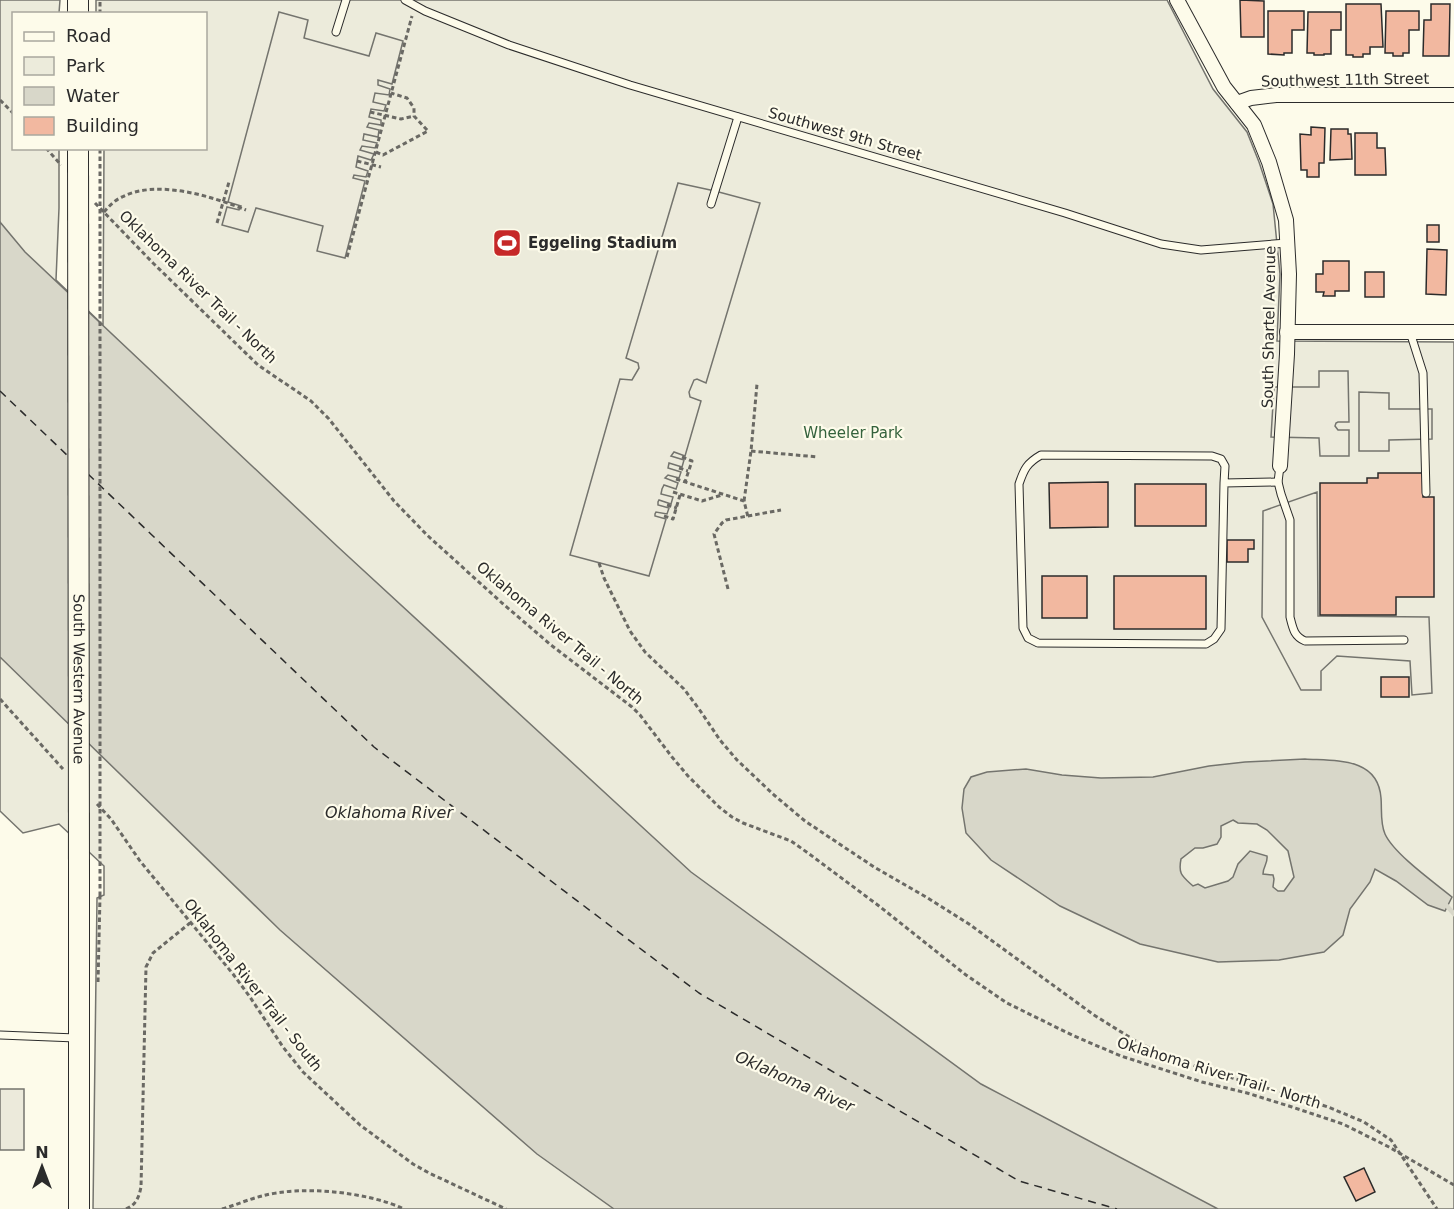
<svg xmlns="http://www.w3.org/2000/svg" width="1454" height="1209" viewBox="0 0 1454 1209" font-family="'DejaVu Sans',sans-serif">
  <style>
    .green { fill: #ecebdb; stroke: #74746e; stroke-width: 1.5 }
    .parking { fill: #eceadb; stroke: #74746e; stroke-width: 1.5 }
    .water { fill: #d8d7c9; stroke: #74746e; stroke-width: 1.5; fill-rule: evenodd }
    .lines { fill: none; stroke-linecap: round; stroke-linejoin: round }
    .stream { stroke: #d8d7c9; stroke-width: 4.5 }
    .ferry { stroke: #2b2b2b; stroke-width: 1.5; stroke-dasharray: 8 6; stroke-linecap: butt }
    .building { fill: #f2b8a0; stroke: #2b2b2b; stroke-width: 1.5 }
    .service-casing { stroke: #2b2b2b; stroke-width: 9 }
    .minor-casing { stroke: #2b2b2b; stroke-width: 16 }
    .secondary-casing { stroke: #2b2b2b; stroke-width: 22 }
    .path { stroke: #6a6964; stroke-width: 3; stroke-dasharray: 4.5 3; stroke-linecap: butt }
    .service { stroke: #fdfbea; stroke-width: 7 }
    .minor { stroke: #fdfbea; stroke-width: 14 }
    .secondary { stroke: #fdfbea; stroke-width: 20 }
    .secondary-bridge-casing { stroke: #2b2b2b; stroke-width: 22; stroke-linecap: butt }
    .path-bridge { stroke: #6a6964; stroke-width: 3; stroke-dasharray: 4.5 3; stroke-linecap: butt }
    .secondary-bridge { stroke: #fdfbea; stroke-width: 20 }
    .labels { text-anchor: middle; stroke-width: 4.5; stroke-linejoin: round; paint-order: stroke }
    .street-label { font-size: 15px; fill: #2b2b2b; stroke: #fdfbea }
    .poi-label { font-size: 15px; font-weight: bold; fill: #2b2b2b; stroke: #fdfbea; text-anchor: start }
    .park-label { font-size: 15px; fill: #34623c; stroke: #fdfbea }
    .water-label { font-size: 16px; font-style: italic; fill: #2b2b2b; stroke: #fdfbea }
  </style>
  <rect width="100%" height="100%" fill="#fdfbea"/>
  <path class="green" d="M0,0H60L59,13L14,14V148L59,149V208L56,280L103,325L104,149L206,148V14L96,13V0H1167L1213,89L1247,132L1259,162L1273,204L1280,274L1277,341L1454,342V1209H93L97,898L104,895V866L59,824L23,833L0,811Z"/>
  <g class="parking">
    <path d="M279,12L308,20L304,38L369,56L376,33L403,41L392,84L378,80V85L390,89L389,95L375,93L373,102L386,105L384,111L371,109L369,117L381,120V125L369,123L367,127L379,130L378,137L364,134L363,140L377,143L375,148L362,146L360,150L374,154L371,160L358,156L356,167L368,171L366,177L354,175L353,178L365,181L345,258L317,251L323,226L256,208L248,232L222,225L227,207L239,210L241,206L228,202Z"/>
    <path d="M678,183L715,191L760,203L706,383L697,379L694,380L689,392L690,397L701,401L685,456L674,452L671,456L684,460L682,467L669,463L668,468L681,472L679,478L668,475L665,478L678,483L676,489L664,485L662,489L661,494L673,497L671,504L659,500L658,502V505L669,508L667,514L656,512L655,514V516L666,519L649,576L570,555L620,379L632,380L639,368L638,363L626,358Z"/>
    <path d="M1319,371H1348L1349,422H1338L1336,423L1335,426L1338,430H1349V456H1320L1319,438L1271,437L1274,387H1319Z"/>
    <path d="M1359,392L1389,393V409H1432V439L1389,440V451H1359Z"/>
    <path d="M1317,492L1318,616L1429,617L1432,693L1412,695L1410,661L1337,656L1321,671V690H1301L1262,617L1263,511Z"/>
    <rect x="0" y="1089" width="24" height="61"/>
  </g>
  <g class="water">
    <path d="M0,222L25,252L338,547L691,872L981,1084L1218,1209H614L537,1154L280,930L0,657Z"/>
    <path d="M1305,759C1336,761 1378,757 1381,798C1382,809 1380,823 1385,834C1394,854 1435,883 1452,897L1445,911L1428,905L1396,881L1375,869L1370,882L1350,909L1343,935L1324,952L1279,960L1218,962L1140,944L1060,906L991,860L966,833L962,808L964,789L971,777L987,772L1026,769L1062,775L1101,778L1153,777L1209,766L1245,762ZM1233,820L1238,823L1257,824L1267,830L1288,851L1294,877L1284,891H1278L1273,887L1274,879L1273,875L1263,874C1263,866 1268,864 1267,856L1250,851L1238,864L1233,877L1228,881L1205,888L1198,884L1193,886C1182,876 1178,874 1181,859L1195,848H1203L1217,844L1221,837V826Z"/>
  </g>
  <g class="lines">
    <path class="stream" d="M1447,906L1454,914"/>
    <g class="ferry">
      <path d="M0,391L69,457"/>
      <path d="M88,474L374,747L699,993L1019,1181L1117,1209"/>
    </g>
  </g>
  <g class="building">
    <path d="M1240,0L1264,1V37H1241Z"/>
    <path d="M1346,4H1381L1383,47H1370V54H1363V57H1353V55H1346Z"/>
    <path d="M1431,4H1450L1449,56H1423L1424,20H1431Z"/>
    <path d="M1268,11H1304V30H1292V53H1284V55L1268,54Z"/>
    <path d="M1386,11H1419V30H1409V53H1403V56H1393V53H1385Z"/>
    <path d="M1308,12H1341V30H1331V54H1324V55H1314V53H1307Z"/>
    <path d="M1311,127L1325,128L1324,163H1319V177H1307V170H1301L1300,134L1311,135Z"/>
    <path d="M1331,129H1348V134H1351L1352,159L1330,160Z"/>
    <path d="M1355,133H1377V148H1385L1386,175H1355Z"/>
    <rect x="1427" y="225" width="12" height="17"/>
    <path d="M1427,249L1447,250L1446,295L1426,294Z"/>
    <path d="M1323,261H1349V291H1335V296H1323L1324,292H1316V274H1323Z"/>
    <rect x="1365" y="272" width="19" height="25"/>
    <path d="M1378,473H1423V497H1434V597H1396V615H1320V483H1367V478H1378Z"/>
    <path d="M1108,482V527L1050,528L1049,483Z"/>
    <rect x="1135" y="484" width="71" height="42"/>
    <path d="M1227,540H1254V549H1248V562H1227Z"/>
    <rect x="1042" y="576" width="45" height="42"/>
    <rect x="1114" y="576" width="92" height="53"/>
    <rect x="1381" y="677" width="28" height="20"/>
    <path d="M1364,1168L1375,1192L1356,1201L1344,1177Z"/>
  </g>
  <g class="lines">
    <g class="service-casing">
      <g id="service">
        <path d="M405,0L425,11L509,45L630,85L1065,213L1161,244L1201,250L1287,243"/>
        <path d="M336,32L346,0"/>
        <path d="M711,204L738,117"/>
        <path d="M1410,332L1423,373L1426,493"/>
        <path d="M1280,466L1278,482L1281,494L1290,520V617C1293,629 1294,636 1305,641L1404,640"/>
        <path d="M1224,483L1221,629L1214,639L1206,644L1038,643L1028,638L1023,628L1019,484C1024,469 1027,463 1041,455L1212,456L1221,459L1225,466L1224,483L1278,482"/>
        <path d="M0,1035L76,1038"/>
      </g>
    </g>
    <g class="minor-casing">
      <g id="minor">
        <path d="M1177,0L1224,87L1254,125L1269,162L1286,220L1289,274L1287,354L1280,466"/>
        <path d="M1237,103L1251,98L1276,95H1454"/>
        <path d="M1287,332H1454"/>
      </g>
    </g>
    <g class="secondary-casing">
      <g id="secondary">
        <path d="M78,14V0"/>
        <path d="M79,1209V879"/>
      </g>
    </g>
    <g class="path">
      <path d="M100,14V0"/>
      <path d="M0,100L14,114"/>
      <path d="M370,112L401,119L414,116"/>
      <path d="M46,148L61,165"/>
      <path d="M376,152L383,155L428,131L414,116V108L407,98L391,93"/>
      <path d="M357,161L381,167"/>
      <path d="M95,203L153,263L258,365L311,401L329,419L394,501L427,535L502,603L551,645L632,707L640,715L672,757L688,776L719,807L732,817L743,823L791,841L808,853L879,906L966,975L1007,1003L1074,1036L1121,1056L1202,1082L1247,1093L1292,1107L1343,1124L1389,1147L1454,1185"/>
      <path d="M104,212C109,206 115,200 122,197C157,179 211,196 246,210"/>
      <path d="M217,223L229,182"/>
      <path d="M347,257L412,16"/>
      <path d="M751,451L818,457"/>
      <path d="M682,457L692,461L685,482"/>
      <path d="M679,468L688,471"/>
      <path d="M676,479L744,501L748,517"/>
      <path d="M673,492L702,501L722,495"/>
      <path d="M744,501L751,451L757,384"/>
      <path d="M667,505L677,508"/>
      <path d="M664,516L673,519L680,495"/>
      <path d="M599,563L604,578L630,631L645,652L684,689L699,709L720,740L737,760L774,795L805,821L874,867L926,897L969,924L1094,1015L1134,1040L1159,1053L1212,1072L1294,1096L1328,1107L1364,1122L1391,1140L1437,1209"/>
      <path d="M728,589L714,534L722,523L726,520L781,510"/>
      <path d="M0,699L63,769"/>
      <path d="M97,804L111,819L140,861L233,974L250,997L283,1047L303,1072L360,1125L413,1164L429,1173L506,1209"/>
      <path d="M98,982L100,896"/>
      <path d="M126,1209C136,1205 139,1197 141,1187L146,967L153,953L190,923"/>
      <path d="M222,1209C236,1205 249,1199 262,1196C301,1185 368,1192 404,1209"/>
    </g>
    <use href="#service" class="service"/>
    <use href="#minor" class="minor"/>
    <use href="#secondary" class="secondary"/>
    <g class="secondary-bridge-casing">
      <g id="secondary-bridge">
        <path id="s1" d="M78,148L79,879"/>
      </g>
    </g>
    <path class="path-bridge" d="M100,896V148"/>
    <use href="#secondary-bridge" class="secondary-bridge"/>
  </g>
  <defs>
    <g id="stadium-square" transform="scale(1.5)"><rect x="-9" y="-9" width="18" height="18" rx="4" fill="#c62828" stroke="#fdfbea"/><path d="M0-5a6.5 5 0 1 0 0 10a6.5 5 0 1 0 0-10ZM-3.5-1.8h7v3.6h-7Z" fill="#fff"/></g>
  </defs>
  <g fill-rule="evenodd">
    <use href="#stadium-square" x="507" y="243"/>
  </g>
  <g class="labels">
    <g class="street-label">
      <text transform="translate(1345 80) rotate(-1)" y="5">Southwest 11th Street</text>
      <text transform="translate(845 134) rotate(16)" y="5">Southwest 9th Street</text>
      <text transform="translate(198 287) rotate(44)" y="5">Oklahoma River Trail - North</text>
      <text transform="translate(1269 327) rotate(-89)" y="5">South Shartel Avenue</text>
      <text transform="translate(560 633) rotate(40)" y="5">Oklahoma River Trail - North</text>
      <text dy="5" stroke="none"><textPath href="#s1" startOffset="531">South Western Avenue</textPath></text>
      <text transform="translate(253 985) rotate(52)" y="5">Oklahoma River Trail - South</text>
      <text transform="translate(1219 1073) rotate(17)" y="5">Oklahoma River Trail - North</text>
    </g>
    <g class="poi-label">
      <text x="528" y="248">Eggeling Stadium</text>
    </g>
    <g class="park-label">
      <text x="853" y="438">Wheeler Park</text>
    </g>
    <g class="water-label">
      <text x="389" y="818">Oklahoma River</text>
      <text transform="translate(795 1081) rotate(24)" y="6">Oklahoma River</text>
    </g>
  </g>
  <rect x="12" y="12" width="195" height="138" fill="#fdfbea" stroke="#a9a89e" stroke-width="1.5"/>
  <rect x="24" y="32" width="30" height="9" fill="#fdfbea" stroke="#a9a89e" stroke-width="1.5"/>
  <text x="66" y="42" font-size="18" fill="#2b2b2b">Road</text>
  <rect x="24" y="57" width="30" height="18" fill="#ecebdb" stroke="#a9a89e" stroke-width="1.5"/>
  <text x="66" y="72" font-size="18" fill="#2b2b2b">Park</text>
  <rect x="24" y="87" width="30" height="18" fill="#d8d7c9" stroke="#a9a89e" stroke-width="1.5"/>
  <text x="66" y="102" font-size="18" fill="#2b2b2b">Water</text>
  <rect x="24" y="117" width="30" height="18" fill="#f2b8a0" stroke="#a9a89e" stroke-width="1.5"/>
  <text x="66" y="132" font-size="18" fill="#2b2b2b">Building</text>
  <g transform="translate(42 1167)" stroke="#fdfbea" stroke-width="4.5" paint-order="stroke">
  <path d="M0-4.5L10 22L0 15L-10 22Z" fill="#2b2b2b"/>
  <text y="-9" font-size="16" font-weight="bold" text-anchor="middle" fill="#2b2b2b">N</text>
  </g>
</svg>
